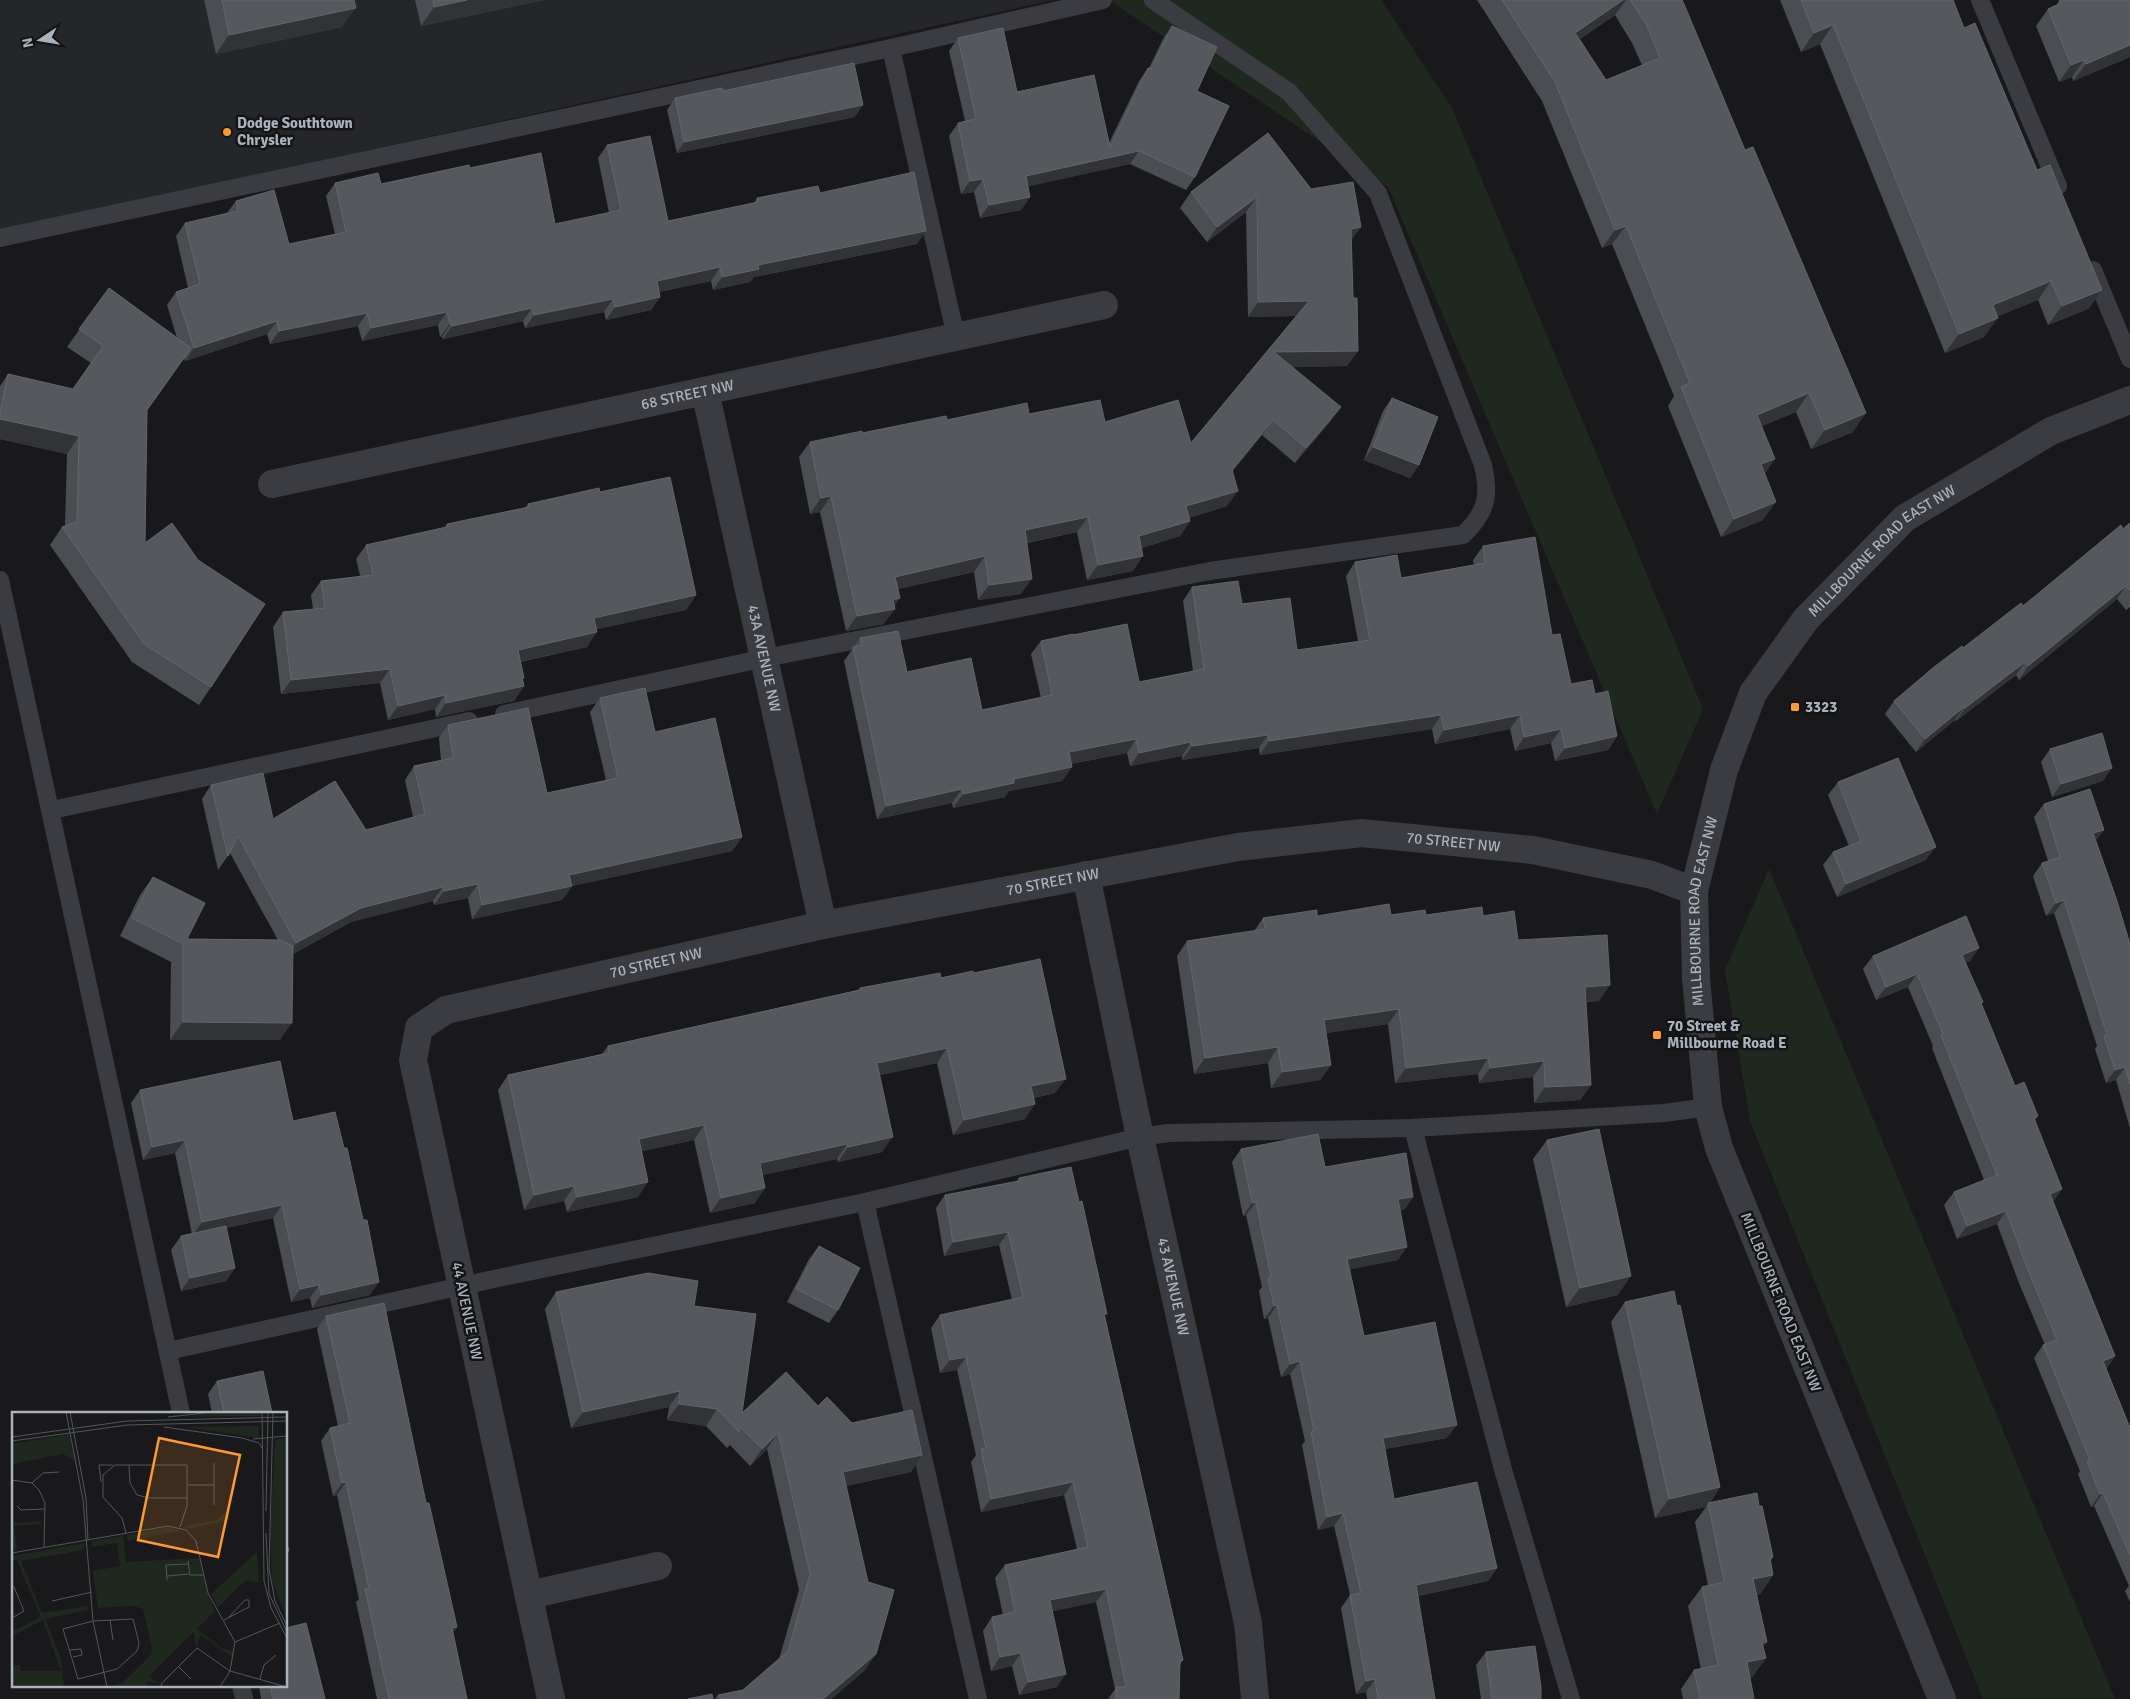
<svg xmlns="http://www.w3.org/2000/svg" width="2130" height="1699" viewBox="0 0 2130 1699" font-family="Signika,sans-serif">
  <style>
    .built { fill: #252629 }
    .green { fill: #1e281e }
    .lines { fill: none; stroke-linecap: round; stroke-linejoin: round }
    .service { stroke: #3a3c41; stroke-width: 18 }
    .minor { stroke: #3a3c41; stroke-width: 28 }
    .tertiary { stroke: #3a3c41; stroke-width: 28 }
    .wall { fill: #4a4d51; fill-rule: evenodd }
    .shaded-wall { fill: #323337 }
    .building { fill: #55585d; stroke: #62666c }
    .poi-dot { fill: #ff9a2e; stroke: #141417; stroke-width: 2 }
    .labels { text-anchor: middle; stroke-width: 5; stroke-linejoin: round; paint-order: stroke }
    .poi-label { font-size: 15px; font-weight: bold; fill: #aab3bc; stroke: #141417; text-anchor: start }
    .street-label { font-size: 15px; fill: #aab3bc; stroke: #141417 }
    .inset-road { fill: none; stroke: #53575c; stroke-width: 1 }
    .view { fill: #ff9a2e; fill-opacity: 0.15; stroke: #ff9a2e; stroke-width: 2.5 }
    .inset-edge { fill: none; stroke: #aab3bc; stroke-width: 2.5 }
  </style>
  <rect width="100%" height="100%" fill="#19191c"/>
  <path class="built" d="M0,0H1053L0,231Z"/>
  <g class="green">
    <path d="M1109,0H1381L1452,108L1703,709L1657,814L1388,187Z"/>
    <path d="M1769,869L2115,1699H1983L1750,1121L1725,970Z"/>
  </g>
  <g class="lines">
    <g class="service">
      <path d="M1980,0L2058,186"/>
      <path d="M891,48L1103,0"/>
      <path d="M0,238L891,48L956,337"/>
      <path d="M2093,270L2130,359"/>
      <path d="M0,580L181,1413"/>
      <path d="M504,714L765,658L1210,571L1463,535C1487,512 1490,496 1483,465L1378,193L1289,92L1153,0"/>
      <path d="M52,810L469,721"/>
      <path d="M1413,1128L1504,1473L1571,1699"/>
      <path d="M865,1202L978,1699"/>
      <path d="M168,1351L489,1280L865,1202L1140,1137L1168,1133L1413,1128L1664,1113L1708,1107"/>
      <path d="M241,1685L244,1699"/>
    </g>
    <g class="minor">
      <path id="s1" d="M705,391L823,925"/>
      <path id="s2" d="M272,484L1104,305"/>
      <path id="s3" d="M1086,875L1140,1137L1248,1623L1255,1699"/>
      <path d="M529,1595L658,1566"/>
      <path id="s4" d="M551,1699L413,1060L419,1028L446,1010L823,925L881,914L1238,847L1362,833L1533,850L1652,875L1694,891"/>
    </g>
    <path class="tertiary" id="s5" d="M1942,1699L1719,1148L1708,1107L1696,978L1694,891L1724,770L1753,693L1806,619L1905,518L2051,431L2130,400"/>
  </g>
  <g class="wall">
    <path d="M204,0H354L342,27L216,54Z"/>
    <path d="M415,0H544L421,26Z"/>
    <path d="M1477,0H1682L1853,432L1811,449L1796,412L1761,426L1765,473L1763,520L1721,537L1668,406L1674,396L1612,244L1602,248L1542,101ZM1615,15L1632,43L1642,65L1606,80L1580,39Z"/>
    <path d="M1780,0H1953L1964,28L2037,170L2102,290L2088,309L2048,325L2038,300L1997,316L1984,337L1945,353L1820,44L1801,52Z"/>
    <path d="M2059,0H2130V57L2073,81L2072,77L2059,82L2036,26L2048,9L2057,5Z"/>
    <path d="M1172,26L1197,91L1195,177L1186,190L1130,164L1028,186L1030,197L1021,210L980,218L974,192L961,194L949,136L958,123L965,121L949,51L958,38L1017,92L1109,143L1139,81L1148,68H1149L1163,39Z"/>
    <path d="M675,98L855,117L677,153L667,110Z"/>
    <path d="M607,145L668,221L754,203L757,198L820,193L917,244L754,277L750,282L713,290L711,281L659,292L660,297L651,310L606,320L604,312L525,328L523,321L443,339L442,337H440L438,325L362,341L358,326L270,344L267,334L185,361L184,358L147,410L145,543L211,687L199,705L132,662L50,545L62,527L65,526L67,454L0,439V386L8,374L73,389L91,363L67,347L109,288L177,338L167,305L176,292L188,288L176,236L185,223L227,213L236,201L289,244L335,234L326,196L335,183L381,184L470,168L555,224L609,213L598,158Z"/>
    <path d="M1311,189L1361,227L1351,240L1353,298L1358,351L1347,366L1292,367L1330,422L1295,463L1262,435L1232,472L1227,506L1189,518L1190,521L1180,536L1142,548L1133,571L1087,580L1077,532L1027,543L1021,594L978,600L974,572L898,589L884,624L846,631L820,512L810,514L799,457L810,442L947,420L1029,414L1105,422L1191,443L1296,316L1248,317L1246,212L1207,242L1180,208L1191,192Z"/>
    <path d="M1392,398L1419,465L1410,478L1364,460L1383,411Z"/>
    <path d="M600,492L696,595L686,610L597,629L587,647L520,662L524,686L514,701L436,717L435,709L388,720L380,683L281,694L273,627L283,612L313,609L311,595L321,581L360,576L356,559L366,545L445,527L447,524L525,508L528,504Z"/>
    <path d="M2130,523V607L2126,610L2117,599L2019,680L2016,675L1956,721L1955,720L1916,752L1885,714L1894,701L1963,648L2023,606Z"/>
    <path d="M1483,546L1552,635L1571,684L1595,694L1617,736L1608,750L1555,761L1551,743L1515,751L1510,729L1435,744L1432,729L1260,755L1259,748L1182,760V756L1130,766L1127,753L1071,764L1072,767L1062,781L1009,791L1005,797L953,808L952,803L877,819L844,661L860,638L907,672L982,710L1041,698L1031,654L1041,641L1073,635L1139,682L1193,671L1183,601L1192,587L1242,604L1297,650L1358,641L1346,576L1355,562L1401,578L1474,565L1473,560Z"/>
    <path d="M600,698L655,732L742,837L732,851L572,886L562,900L472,919L468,898L434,905L433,901L351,922L293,954L280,1040H170L171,962L120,936L140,895L153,877L187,939L278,940L230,853L218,870L202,799L211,785L273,819L366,830L413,817L405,780L414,766L441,760L439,738L448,725L547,793L606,780L590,712Z"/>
    <path d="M2050,749L2103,781L2052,797L2041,762Z"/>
    <path d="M1838,782L1926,860L1837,897L1823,865L1833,852L1849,846L1828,795Z"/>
    <path d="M2044,804L2096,841L2130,944V1128L2116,1080L2106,1083L2095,1049L2097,1046L2054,913L2046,916L2033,876L2042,863L2048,861L2034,817Z"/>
    <path d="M1426,915L1483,916L1518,940L1599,1001L1586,1002L1591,1085L1580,1100L1534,1103L1533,1077L1479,1083L1478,1074L1395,1083L1388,1024L1326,1033L1331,1065L1320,1080L1271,1088L1268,1063L1194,1074L1177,956L1187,941L1254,931L1263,918L1317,916Z"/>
    <path d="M1873,956L1970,961L1965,963L2015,1086L2038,1116L2035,1120L2053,1201L2115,1356L2106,1369L2130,1428V1602L2125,1591L2129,1586L2094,1506L2091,1507L2078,1474L2080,1471L2034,1358L2043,1345H2045L2019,1283L1997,1224L1957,1239L1944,1205L1954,1192L1984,1180L1932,1048L1933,1046L1908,987L1876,1000L1863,969Z"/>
    <path d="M974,973L1055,1093L1034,1098L1025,1119L953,1135L937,1063L880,1075L882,1152L838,1162L837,1159L762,1175L755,1203L710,1213L694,1140L642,1151L638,1197L567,1212L564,1201L524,1210L498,1090L508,1075L602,1054L608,1046L858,990L860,988Z"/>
    <path d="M140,1090L293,1121L370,1295L312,1308L310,1298L291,1302L273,1218L226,1228L235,1268L226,1281L181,1291L171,1250L181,1236L192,1234L175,1153L143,1160L131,1103Z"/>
    <path d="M1547,1140L1618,1295L1566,1307L1533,1159Z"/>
    <path d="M1241,1149L1325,1167L1413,1197L1404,1210H1400L1398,1260L1350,1269L1364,1336L1447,1438L1385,1449L1394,1499L1497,1568L1488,1581L1418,1596L1435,1699H1367L1366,1692L1356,1694L1341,1608L1350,1595L1334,1526L1318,1530L1302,1445L1305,1441L1290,1374L1281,1377L1268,1318L1264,1319L1259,1291L1262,1287L1246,1215L1243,1216L1232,1162Z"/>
    <path d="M1019,1178L1105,1317L1183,1660L1180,1665L1116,1699H1108L1115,1689L1096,1602L1052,1611L1057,1687L1019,1695L1012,1666L991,1671L983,1631L992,1617L1003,1615L995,1578L1005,1565L1077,1549L1064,1495L981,1512L971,1462L976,1455L957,1370L940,1373L931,1328L940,1315L1012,1300L999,1245L944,1256L936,1208L945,1195L1017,1181Z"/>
    <path d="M819,1246L838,1310L829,1323L787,1302L809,1259Z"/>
    <path d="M556,1292L694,1306L742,1413L818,1406L852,1423L922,1455L911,1472L846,1486L865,1670L831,1699H715L718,1695L743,1690L779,1659L799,1590L767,1449L750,1466L730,1445L727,1448L706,1426L667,1420L669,1407L571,1428L545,1309Z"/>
    <path d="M1625,1302L1720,1487L1710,1503L1759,1506L1773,1557L1770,1562L1773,1575L1760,1594L1757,1595L1763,1647L1766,1658L1752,1677L1750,1678L1754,1699H1683L1681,1689L1694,1670L1701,1669L1688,1606L1702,1587L1708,1585L1695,1522L1706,1507L1655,1518L1611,1322Z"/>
    <path d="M326,1316L426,1503L457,1627L453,1633L467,1699H377L356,1602L359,1599L337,1495L333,1496L321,1441L330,1428L338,1426L317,1329Z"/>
    <path d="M217,1381L272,1413H212L208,1394Z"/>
    <path d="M1486,1652L1541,1699H1481L1476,1665Z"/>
    <path d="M259,1685H286L325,1699H261Z"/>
  </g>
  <g class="shaded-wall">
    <path d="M467,0H544L421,26L434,7Z"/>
    <path d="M1623,0H1626L1615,15L1562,51L1575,33Z"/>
    <path d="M356,8L342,27L216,54L229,35Z"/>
    <path d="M1833,25L1820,44L1801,52L1814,33Z"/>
    <path d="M2130,45V57L2073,81L2086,64Z"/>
    <path d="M2084,60L2072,77L2059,82L2071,65Z"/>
    <path d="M863,105L855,117L677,153L684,142Z"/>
    <path d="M1139,151L1130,164L1017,189L1026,176Z"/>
    <path d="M983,179L974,192L961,194L970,181Z"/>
    <path d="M1030,197L1021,210L980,218L989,205Z"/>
    <path d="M1257,197L1246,212L1207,242L1217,227Z"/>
    <path d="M1626,226L1612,244L1602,248L1615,230Z"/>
    <path d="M1361,227L1350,242L1351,229Z"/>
    <path d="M926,231L917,244L754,277L750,282L713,290L722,277L758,265Z"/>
    <path d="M720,267L711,281L648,294L657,281Z"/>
    <path d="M2051,281L2038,300L1979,324L1993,305Z"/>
    <path d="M2102,290L2088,309L2048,325L2062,306Z"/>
    <path d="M660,297L651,310L606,320L615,307Z"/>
    <path d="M613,299L604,312L525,328L534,315Z"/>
    <path d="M1309,301L1298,316L1248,317L1258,302Z"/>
    <path d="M532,308L523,321L443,339L452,326Z"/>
    <path d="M447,312L438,325L362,341L371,328Z"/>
    <path d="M367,313L358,326L270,344L279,331Z"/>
    <path d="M1998,318L1984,337L1945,353L1959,334Z"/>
    <path d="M277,321L267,334L185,361L194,348Z"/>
    <path d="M450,324H451L442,337H440Z"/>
    <path d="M1358,351L1347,366L1264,368L1274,352Z"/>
    <path d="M1809,393L1796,412L1744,434L1757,415Z"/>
    <path d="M1341,407L1330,422L1295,463L1306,448Z"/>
    <path d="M1866,413L1853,432L1811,449L1825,430Z"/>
    <path d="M0,419L79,436L67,454L0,439Z"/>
    <path d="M1273,420L1262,435L1221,486L1232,470Z"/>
    <path d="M1373,447L1419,465L1410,478L1364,460Z"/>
    <path d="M1775,459L1762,478L1761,464Z"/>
    <path d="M1238,491L1227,506L1175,522L1186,506Z"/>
    <path d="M831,496L820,512L810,514L821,498Z"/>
    <path d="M1776,502L1763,520L1721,537L1734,519Z"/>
    <path d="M1088,517L1077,532L1014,545L1025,530Z"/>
    <path d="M1190,521L1180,536L1129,552L1139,536Z"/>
    <path d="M985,556L974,572L884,592L895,577Z"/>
    <path d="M1143,556L1133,571L1087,580L1098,565Z"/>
    <path d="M1032,579L1021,594L978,600L989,585Z"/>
    <path d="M2126,586L2117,599L2019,680L2028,666Z"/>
    <path d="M696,595L686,610L584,632L594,618Z"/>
    <path d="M900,598L892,609H895L884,624L846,631L857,616L893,600Z"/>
    <path d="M597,632L587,647L508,664L518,650Z"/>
    <path d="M2025,662L2016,675L1956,721L1965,708Z"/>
    <path d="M390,669L380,683L281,694L291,680Z"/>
    <path d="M524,678L517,688L524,686L514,701L436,717L446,703Z"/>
    <path d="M445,695L435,709L388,720L398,706Z"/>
    <path d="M1964,707L1955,720L1916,752L1925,739Z"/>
    <path d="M1441,715L1432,729L1260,755L1269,741Z"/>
    <path d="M1520,715L1510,729L1435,744L1444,730Z"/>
    <path d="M1561,729L1551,743L1515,751L1524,737Z"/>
    <path d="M1268,735L1259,748L1182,760L1192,746Z"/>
    <path d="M1617,736L1608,750L1555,761L1565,748Z"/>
    <path d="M1136,739L1127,753L1060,766L1069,752Z"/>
    <path d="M1191,742L1182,756L1130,766L1139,753Z"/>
    <path d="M1072,767L1062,781L1009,791L1005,797L953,808L963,794L1014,779Z"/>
    <path d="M2112,768L2103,781L2052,797L2061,784Z"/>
    <path d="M962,789L952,803L877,819L886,806Z"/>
    <path d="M2104,830L2094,843L2093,833Z"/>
    <path d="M742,837L732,851L563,888L572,886L562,900L472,919L482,905L569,875Z"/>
    <path d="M1936,847L1926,860L1837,897L1846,884Z"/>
    <path d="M478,884L468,898L434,905L444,891Z"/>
    <path d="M443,887L433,901L351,922L287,957L296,943L361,908Z"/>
    <path d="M2064,900L2054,913L2046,916L2056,903Z"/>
    <path d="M1979,948L1970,961L1952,968L1962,955Z"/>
    <path d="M1917,974L1908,987L1876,1000L1886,987Z"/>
    <path d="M1610,985L1599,1001L1574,1002L1585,987Z"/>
    <path d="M1399,1009L1388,1024L1313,1035L1324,1020Z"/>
    <path d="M183,1022L292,1023L280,1040H170Z"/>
    <path d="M1278,1047L1268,1063L1194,1074L1205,1058Z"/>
    <path d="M947,1048L937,1063L867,1078L877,1063Z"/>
    <path d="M1488,1058L1478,1074L1395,1083L1406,1068Z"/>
    <path d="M1544,1061L1533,1077L1479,1083L1490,1068Z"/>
    <path d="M1331,1065L1320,1080L1271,1088L1282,1072Z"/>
    <path d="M2125,1067L2116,1080L2106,1083L2115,1070Z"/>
    <path d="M1066,1079L1055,1093L1021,1101L1031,1086Z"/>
    <path d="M1591,1085L1580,1100L1534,1103L1545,1087Z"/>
    <path d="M1035,1104L1025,1119L953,1135L964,1120Z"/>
    <path d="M704,1125L694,1140L629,1154L639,1139Z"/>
    <path d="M893,1137L882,1152L838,1162L848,1147Z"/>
    <path d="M185,1140L175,1153L143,1160L152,1147Z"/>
    <path d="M847,1144L837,1159L749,1178L760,1163Z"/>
    <path d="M648,1182L638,1197L567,1212L577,1197Z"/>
    <path d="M574,1186L564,1201L524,1210L534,1195Z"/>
    <path d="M765,1188L755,1203L710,1213L721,1198Z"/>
    <path d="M2062,1189L2053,1202L2050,1194Z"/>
    <path d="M1413,1197L1404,1210L1389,1212L1398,1199Z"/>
    <path d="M1256,1202L1246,1215L1243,1216L1252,1203Z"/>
    <path d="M282,1205L273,1218L193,1235L202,1222Z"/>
    <path d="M2006,1211L1997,1224L1957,1239L1967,1226Z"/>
    <path d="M1008,1232L999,1245L944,1256L953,1242Z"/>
    <path d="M1407,1247L1398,1260L1338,1272L1347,1259Z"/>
    <path d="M235,1268L226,1281L181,1291L190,1278Z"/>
    <path d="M1631,1276L1618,1295L1566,1307L1580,1288Z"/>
    <path d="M379,1282L370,1295L312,1308L321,1295Z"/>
    <path d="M319,1285L310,1298L291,1302L300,1289Z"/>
    <path d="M1277,1305L1268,1318L1264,1319L1274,1306Z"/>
    <path d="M2115,1356L2106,1370L2103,1361Z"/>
    <path d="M966,1357L957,1370L940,1373L950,1360Z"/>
    <path d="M1300,1361L1290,1374L1281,1377L1290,1364Z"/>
    <path d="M680,1391L669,1407L571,1428L583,1412Z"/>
    <path d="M679,1404L717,1409L706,1426L667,1420Z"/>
    <path d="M1457,1425L1447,1438L1373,1451L1383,1438Z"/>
    <path d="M778,1433L767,1449L750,1466L762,1449Z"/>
    <path d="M922,1455L911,1472L831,1489L843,1472Z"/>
    <path d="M346,1482L337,1495L333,1496L342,1483Z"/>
    <path d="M1073,1482L1064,1495L981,1512L991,1499Z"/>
    <path d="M1720,1487L1709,1504L1708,1503L1706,1507L1655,1518L1669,1499Z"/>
    <path d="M2103,1493L2094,1506L2091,1507L2100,1494Z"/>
    <path d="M1343,1513L1334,1526L1318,1530L1327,1517Z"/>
    <path d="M1497,1568L1488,1581L1407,1598L1416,1585Z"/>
    <path d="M1773,1575L1760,1594L1740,1598L1753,1579Z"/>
    <path d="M1106,1589L1096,1602L1041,1614L1050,1600Z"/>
    <path d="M457,1627L448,1640L452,1628Z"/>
    <path d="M1767,1642L1754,1660L1766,1658L1752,1677L1733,1681L1747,1662L1762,1643Z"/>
    <path d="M1021,1653L1012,1666L991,1671L1000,1657Z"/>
    <path d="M876,1654L865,1670L831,1699H823Z"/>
    <path d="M1066,1674L1057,1687L1019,1695L1028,1682Z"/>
    <path d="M1375,1679L1366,1692L1356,1694L1366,1681Z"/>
  </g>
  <g class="building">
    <path d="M222,0H354L356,8L229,35Z"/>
    <path d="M433,0H467L434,7Z"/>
    <path d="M1502,0H1623L1575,33L1606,80L1660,58L1646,24L1630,0H1682L1684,4L1745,150L1753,147L1866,413L1825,430L1809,393L1757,415L1775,459L1761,464L1776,502L1734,519L1681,387L1690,383L1626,226L1615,230L1555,82Z"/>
    <path d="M1801,0H1953L1964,28L1975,23L2037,170L2050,165L2102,290L2062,306L2051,281L1993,305L1998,318L1959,334L1833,25L1814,33Z"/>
    <path d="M2060,0H2130V45L2086,64L2084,60L2071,65L2048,9L2061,3Z"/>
    <path d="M1172,26L1217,47L1197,91L1229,106L1195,177L1139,151L1026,176L1030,197L989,205L983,179L970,181L958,123L976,119L958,38L1003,28L1017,92L1094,75L1110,147L1148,68L1151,69Z"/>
    <path d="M854,63L863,105L684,142L675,98L722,88L723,91Z"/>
    <path d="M1268,133L1311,189L1353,182L1361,227L1351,229L1353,298H1357L1358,351L1274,352L1341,407L1306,448L1273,420L1232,470L1238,491L1186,506L1190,521L1139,536L1143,556L1098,565L1088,517L1025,530L1032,579L989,585L985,556L895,577L900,598L893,600L895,609L857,616L831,496L821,498L810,442L862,431V433L946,416L947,420L1027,403L1029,414L1100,400L1105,422L1178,400L1191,443L1309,301L1258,302L1257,197L1217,227L1191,192Z"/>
    <path d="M650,136L668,221L758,202L757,198L818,186L820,193L914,172L926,231L758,265L759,269L722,277L720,267L657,281L660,297L615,307L613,299L534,315L532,308L452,326L451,324H450L447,312L371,328L367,313L279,331L277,321L194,348L176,292L200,284L185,223L238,211L236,201L274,190L289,244L346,232L335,183L378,173L381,184L469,165L470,168L541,153L555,224L621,210L607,145Z"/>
    <path d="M109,288L191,348L147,410L145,543L172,523L198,560L265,604L211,687L144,644L62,527L77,522L79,436L0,419V412L8,374L73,389L103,346L79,329Z"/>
    <path d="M1392,398L1438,417L1419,465L1373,447Z"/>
    <path d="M670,477L696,595L594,618L597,632L518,650L524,678H522L524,686L446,703L445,695L398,706L390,669L291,680L283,612L325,608L321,581L373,575L366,545L447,527V524L529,507L528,504L599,488L600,492Z"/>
    <path d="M2130,523V591L2126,586L2028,666L2025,662L1965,708L1964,707L1925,739L1894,701L1934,667L1962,646L1963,648L2021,603L2023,606L2121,525L2123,529Z"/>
    <path d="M1535,537L1552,635L1560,634L1571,684L1592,680L1595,694L1608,691L1617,736L1565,748L1561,729L1524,737L1520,715L1444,730L1441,715L1269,741L1268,735L1192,746L1191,742L1139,753L1136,739L1069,752L1072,767L1014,779V783L963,794L962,789L886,806L853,647L862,645L860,638L898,631L907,672L971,658L982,710L1052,695L1041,641L1073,634V635L1127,624L1139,682L1204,669L1192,587L1238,581L1242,604L1290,598L1297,650L1370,640L1355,562L1397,555L1401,578L1485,563L1483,546Z"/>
    <path d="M645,688L655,732L715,718L742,837L569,875L572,886L482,905L478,884L444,891L443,887L361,908L296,943L238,836L228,856L211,785L263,773L273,819L335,781L366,830L425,814L414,766L453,758L448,725L528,708L547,793L618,778L600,698Z"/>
    <path d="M2102,733L2112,768L2061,784L2050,749Z"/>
    <path d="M1898,758L1936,847L1846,884L1833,852L1861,841L1838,782Z"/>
    <path d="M2090,789L2104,830L2093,833L2116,898L2130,944V1084L2125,1067L2115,1070L2104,1036L2107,1035L2064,900L2056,903L2042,863L2060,857L2044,804Z"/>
    <path d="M153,877L205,903L187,939L280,940L293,946L292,1023L183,1022V944L132,918Z"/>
    <path d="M1389,904L1391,915L1425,910L1426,915L1482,907L1483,916L1514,911L1518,940L1607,935L1610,985L1585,987L1591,1085L1545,1087L1544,1061L1490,1068L1488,1058L1406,1068L1399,1009L1324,1020L1331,1065L1282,1072L1278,1047L1205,1058L1187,941L1265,929L1263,918L1317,910V916Z"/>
    <path d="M1966,916L1979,948L1962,955L1983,1002L1981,1003L2015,1086L2024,1082L2038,1116L2034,1118L2062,1189L2050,1194L2115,1356L2103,1361L2130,1428V1555L2103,1493L2100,1494L2087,1461L2090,1460L2043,1345L2057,1340L2028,1270L2006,1211L1967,1226L1954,1192L1997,1175L1941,1035L1943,1034L1917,974L1886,987L1873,956Z"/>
    <path d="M1040,959L1066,1079L1031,1086L1035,1104L964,1120L947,1048L877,1063L893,1137L848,1147L847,1144L760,1163L765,1188L721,1198L704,1125L639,1139L648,1182L577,1197L574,1186L534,1195L508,1075L609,1053L608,1046L860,990V988L940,973L941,978L973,971L974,973Z"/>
    <path d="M280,1061L293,1121L335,1112L344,1148H347L363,1220H367L379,1282L321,1295L319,1285L300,1289L282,1205L202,1222L185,1140L152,1147L140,1090Z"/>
    <path d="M1599,1129L1631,1276L1580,1288L1547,1140Z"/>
    <path d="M1318,1134L1325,1167L1406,1153L1413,1197L1398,1199L1407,1247L1347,1259L1364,1336L1435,1322L1457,1425L1383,1438L1394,1499L1477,1482L1497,1568L1416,1585L1435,1699H1378L1375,1679L1366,1681L1350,1595L1361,1593L1343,1513L1327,1517L1311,1432L1314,1431L1300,1361L1290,1364L1277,1305L1274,1306L1268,1278L1271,1277L1256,1202L1252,1203L1241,1149Z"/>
    <path d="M1071,1167L1079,1202L1082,1201L1095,1260L1107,1314H1104L1183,1660L1180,1661L1179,1699H1116V1687H1126L1106,1589L1050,1600L1066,1674L1028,1682L1021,1653L1000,1657L992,1617L1015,1612L1005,1565L1088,1547L1073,1482L991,1499L981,1449L986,1448L966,1357L950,1360L940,1315L1023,1297L1008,1232L953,1242L945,1195L1019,1181V1178Z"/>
    <path d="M226,1226L235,1268L190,1278L181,1236Z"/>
    <path d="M819,1246L860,1268L838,1310L796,1289Z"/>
    <path d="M648,1273L698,1281L694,1306L756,1314L742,1413L786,1372L818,1406L827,1397L852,1423L912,1410L922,1455L843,1472L868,1582L894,1590L876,1654L823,1699H721L718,1695L743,1690L788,1651L810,1574L778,1433L762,1449L740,1427L739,1432L717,1409L679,1404L680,1391L583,1412L556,1292Z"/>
    <path d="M1674,1291L1677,1306L1680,1305L1720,1487L1669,1499L1625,1302Z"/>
    <path d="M384,1303L426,1503H429L457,1627L452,1628L467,1699H389L365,1589L369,1588L346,1482L342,1483L330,1428L350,1423L326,1316Z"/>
    <path d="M263,1371L272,1413H224L217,1381Z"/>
    <path d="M1757,1493L1759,1506H1762L1773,1557L1770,1558L1773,1575L1753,1579L1767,1642L1762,1643L1766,1658L1747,1662L1754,1699H1700L1694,1670L1718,1665L1702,1587L1724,1582L1708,1503Z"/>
    <path d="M286,1540L289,1551L286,1552Z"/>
    <path d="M306,1623L325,1699H273L270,1685H286V1628Z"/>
    <path d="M1535,1646L1541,1687V1699H1492L1486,1652Z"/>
    <path d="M712,1694L713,1699H688Z"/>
  </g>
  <g class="poi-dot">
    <circle cx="227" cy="132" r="5"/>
    <rect x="1790" y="702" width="10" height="10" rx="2.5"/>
    <rect x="1652" y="1030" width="10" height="10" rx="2.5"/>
  </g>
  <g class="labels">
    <g class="poi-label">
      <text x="237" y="128">Dodge Southtown<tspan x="237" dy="17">Chrysler</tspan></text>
      <text x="1805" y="712">3323</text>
      <text x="1667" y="1031">70 Street &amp;<tspan x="1667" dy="17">Millbourne Road E</tspan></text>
    </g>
    <g class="street-label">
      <text dy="5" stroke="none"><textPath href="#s2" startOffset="425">68 STREET NW</textPath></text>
      <text dy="5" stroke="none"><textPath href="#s5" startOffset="1254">MILLBOURNE ROAD EAST NW</textPath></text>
      <text dy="5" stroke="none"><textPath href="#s1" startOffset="274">43A AVENUE NW</textPath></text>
      <text dy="5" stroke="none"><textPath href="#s4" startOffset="1744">70 STREET NW</textPath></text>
      <text dy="5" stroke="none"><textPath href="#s4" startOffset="1339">70 STREET NW</textPath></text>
      <text dy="5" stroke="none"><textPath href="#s5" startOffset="834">MILLBOURNE ROAD EAST NW</textPath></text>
      <text dy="5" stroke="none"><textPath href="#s4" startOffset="934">70 STREET NW</textPath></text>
      <text dy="5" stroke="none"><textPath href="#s3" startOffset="421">43 AVENUE NW</textPath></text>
      <text transform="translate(1781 1302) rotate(68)" y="5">MILLBOURNE ROAD EAST NW</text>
      <text transform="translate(467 1311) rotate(78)" y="5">44 AVENUE NW</text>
    </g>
  </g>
  <g transform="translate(12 1412)">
    <rect width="275" height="275" fill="#19191c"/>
    <path d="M208,0H248V4L174,5ZM247,14V26L174,15ZM57,22L63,49L51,42L0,52V32ZM275,26V208L260,169L258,122L263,28ZM217,96L218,108L177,117L172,114L205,108ZM29,109V112L2,114L5,138H2L0,111ZM157,115L169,119L116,129L115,123ZM111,124L114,150L187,146L195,180L203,199L185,217L211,237L221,239L220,245L189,223L184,234L182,220L141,260L138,265L147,272L134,269L136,275H100L110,271L139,243L140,236L131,197L122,194L86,196L81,159L108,154L105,131L80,135V129ZM73,131L71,138L9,149L30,201L76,194V198L33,207L49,247L52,275H0V253H8L9,259H49L31,208L0,224V220L27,206L28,203L5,148L0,149V144ZM245,140L247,171L234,168L206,195L199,182Z" fill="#1e281e"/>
    <path class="inset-road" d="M54,0L71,88L81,209L95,275M58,0L74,86L76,128M250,0L252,169L259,196L275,226M261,0L257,157L263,189L275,214M156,5L202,0M152,15L230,26L247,31L250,36M0,25L115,9L275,5M241,27L275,24M0,29L115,13L275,9M202,51V93M117,53L118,71L125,83L138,86H175M0,68L20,71L31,61L47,60M89,70L87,53H101M20,71L27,78L33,91L32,135M176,73H202M5,94L9,98L32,97M254,99L256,0M114,121L110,106L91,85V63L103,53H175V94L168,115M254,121L257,182L275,220M0,141L156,114L174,118L184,129L196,181L223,230L218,259L208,275M176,149L178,163H192M155,164L177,162M155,168L154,153L176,152M0,176L2,175L12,199L0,206M40,189L80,180M121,207L127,231L125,239L105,257L66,267L51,217L81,209ZM98,208L101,228M212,208L237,195V188H233L216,206M223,230L268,211M58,238L69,237L70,243L61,245M166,254L179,267M248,267L252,253L264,243M150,275L149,272L185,236L218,259L275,275"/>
    <path class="view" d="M147,26L228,43L206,145L126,128Z"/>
    <rect width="275" height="275" class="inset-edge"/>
  </g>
  <g transform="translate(40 40) rotate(258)" stroke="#141417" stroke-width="4" paint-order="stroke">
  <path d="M0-4L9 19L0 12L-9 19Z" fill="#aab3bc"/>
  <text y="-8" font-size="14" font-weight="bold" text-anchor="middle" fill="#aab3bc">N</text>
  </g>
</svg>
